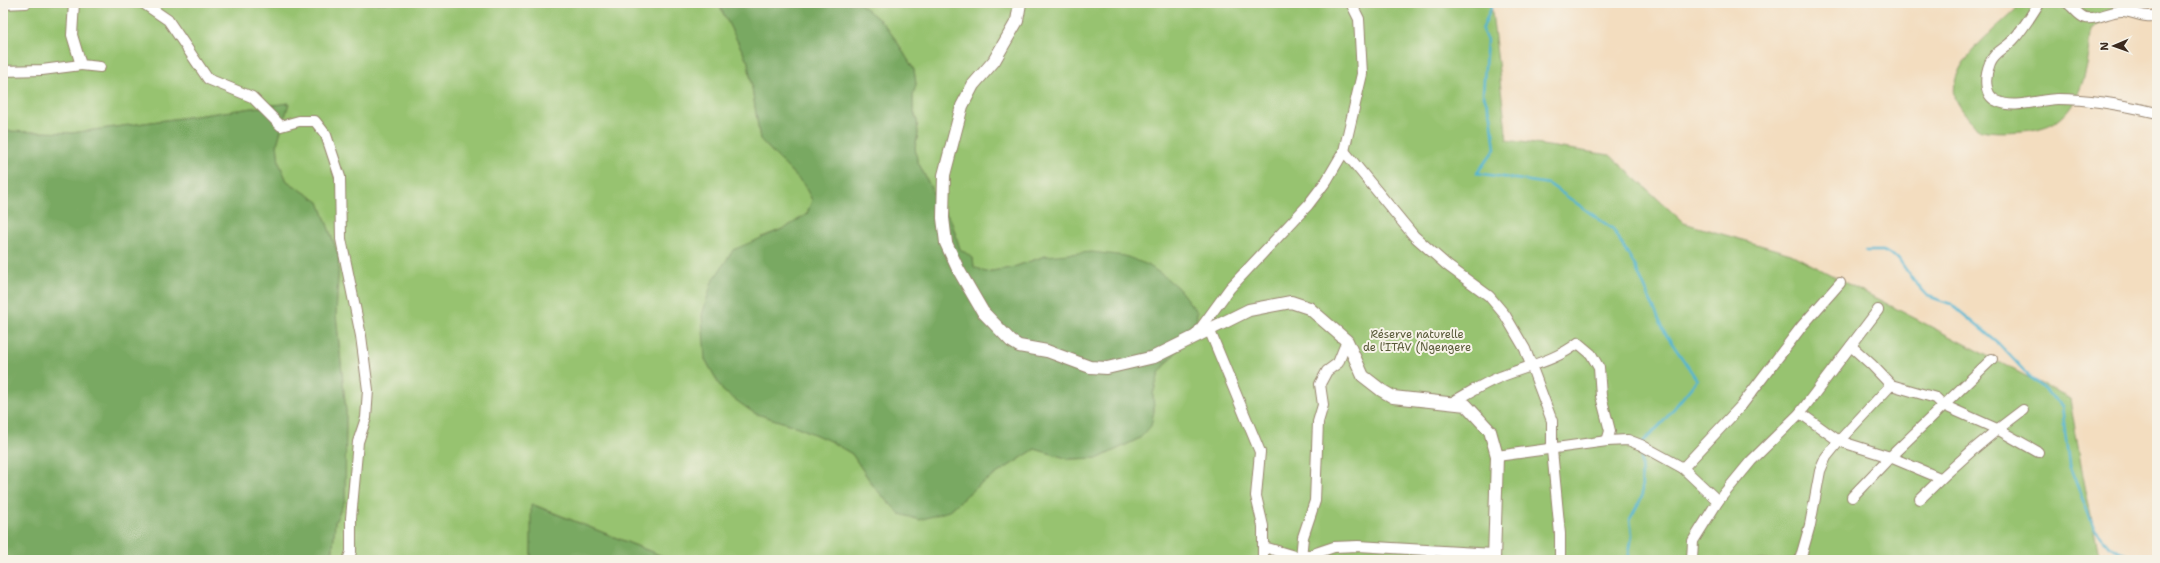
<svg xmlns="http://www.w3.org/2000/svg" width="2160" height="563" viewBox="0 0 2160 563" font-family="'Shantell Sans',sans-serif">
  <style>
    .green { fill: #97c370; stroke: #697647 }
    .forest { fill: #79a962; stroke: #5a6a40 }
    .lines { fill: none; stroke-linecap: round; stroke-linejoin: round }
    .stream { stroke: #53b5d2; stroke-width: 2.5 }
    .minor-casing { stroke: #97846e; stroke-width: 12 }
    .tertiary-casing { stroke: #97846e; stroke-width: 14 }
    .minor { stroke: #fff; stroke-width: 10 }
    .tertiary { stroke: #fff; stroke-width: 12 }
    .labels { text-anchor: middle; stroke-width: 4; stroke-linejoin: round; paint-order: stroke }
    .park-label { font-size: 11px; fill: #575837; stroke: #f7f3e8 }
  </style>
  <rect width="100%" height="100%" fill="#f7f3e8"/>
  <filter id="ink" filterUnits="userSpaceOnUse"><feTurbulence type="fractalNoise" baseFrequency=".025" numOctaves="2"/><feDisplacementMap in="SourceGraphic" scale="8" xChannelSelector="R" yChannelSelector="G"/><feConvolveMatrix kernelMatrix="1 2 1 2 8 2 1 2 1" color-interpolation-filters="sRGB"/></filter>
  <filter id="wash" filterUnits="userSpaceOnUse"><feTurbulence type="fractalNoise" baseFrequency=".012" numOctaves="4" result="noise"/><feDisplacementMap in="SourceGraphic" scale="16" xChannelSelector="R" yChannelSelector="G"/><feGaussianBlur stdDeviation="0.9" result="paint"/><feColorMatrix in="noise" values="0 0 0 0 0 0 0 0 0 0 0 0 0 0 0 0 0 1.4 0 .05"/><feComposite in="paint" operator="in"/></filter>
  <g filter="url(#wash)">
    <rect width="100%" height="100%" fill="#f3ddbf"/>
    <g class="green">
      <path d="M3,3H718L748,62L760,139L804,185L812,200L807,214L787,227L762,237L705,359L723,391L754,413L798,427L830,441L852,454L874,487L900,514L949,511L976,487L1035,449L1069,459L1099,458L1140,438L1154,411L1153,394L1159,373L1187,339L1197,313L1178,288L1148,265L1045,256L1011,268L985,272L974,267L973,258L960,249L951,220L940,206L917,160L915,147L918,134L917,121L913,109V96L916,84L914,70L896,40L883,23L859,3H1491L1507,140L1610,155L1684,223L1791,254L2070,399L2083,476L2100,560H672L532,504L531,560H332L335,522L345,500L346,411L336,315L339,257L319,202L287,181L279,163L277,144L289,103L72,133L3,131Z"/>
      <path d="M2019,3H2129L2091,29C2090,61 2083,103 2055,122C2046,128 2032,130 2022,131C2006,132 1993,133 1977,129C1971,121 1956,104 1955,96C1948,63 1995,30 2016,9Z"/>
    </g>
    <g class="forest">
      <path d="M718,3H859L883,23L896,40L914,70L916,84L913,96V109L917,121L918,134L915,147L917,160L940,206L951,220L960,249L973,258L974,267L985,272L1011,268L1045,256L1092,252L1125,256L1148,265L1164,276L1178,288L1197,312L1196,326L1159,373L1153,394L1154,411L1151,426L1140,438L1099,458L1069,459L1035,449L976,487L949,511L920,520L900,514L874,487L852,454L830,441L798,427L754,413L723,391L705,359L702,315L712,282L733,250L787,227L807,214L812,200L804,185L760,139L748,62Z"/>
      <path d="M289,103L277,144L279,163L287,181L319,202L339,257L336,315L346,411L345,500L335,522L332,560H3V131L72,133Z"/>
      <path d="M531,504L672,560H531Z"/>
    </g>
    <g class="lines">
      <g class="stream">
        <path d="M1477,173L1549,184L1613,229L1635,266L1665,333L1697,380L1663,422L1642,443"/>
        <path d="M1477,173L1495,149L1491,115L1483,93L1487,40L1482,30L1493,3"/>
        <path d="M1866,251H1883L1898,258L1913,280L1928,296L1951,304L1999,344L2029,376L2062,406L2069,465L2094,528L2109,546L2138,560"/>
        <path d="M1628,560L1632,535L1630,519L1642,497L1641,447"/>
      </g>
    </g>
  </g>
  <g filter="url(#ink)">
    <g class="lines">
      <g class="minor-casing">
        <g id="minor">
          <path d="M74,3L72,35L81,65L100,67"/>
          <path d="M143,3L168,20L208,79L252,97L281,126L299,121H315L326,135L340,177L341,239L361,336L368,390L366,418L358,442L351,518V552L348,560"/>
          <path d="M2039,3C2031,16 2023,29 2013,40C2005,49 1994,52 1990,63C1985,75 1983,95 1997,101C2015,110 2039,99 2058,99C2092,99 2124,105 2157,113"/>
          <path d="M2067,3C2074,7 2078,16 2086,18C2098,20 2111,10 2123,11C2135,12 2146,19 2157,15"/>
          <path d="M3,4L26,3"/>
          <path d="M3,71L42,70L81,65"/>
          <path d="M1344,151L1414,236L1448,266L1489,296L1505,315L1525,349L1552,421V450L1560,534V560"/>
          <path d="M1209,329L1260,452L1256,496L1263,526V560"/>
          <path d="M1195,336L1230,288L1308,205L1327,180L1344,151L1362,74L1359,19L1351,3"/>
          <path d="M1851,346L1872,365L1891,385L1936,398L1943,405L1997,429L2038,452"/>
          <path d="M1449,404C1466,395 1482,384 1500,377C1527,366 1555,361 1578,343L1591,354L1599,368L1601,396L1610,431L1607,441"/>
          <path d="M1800,413L1839,441L1890,457L1940,478"/>
          <path d="M1497,456L1607,441L1628,440L1641,445L1683,468L1718,501"/>
          <path d="M1683,468L1741,406L1802,326L1840,283"/>
          <path d="M1852,497L1890,457L1992,359"/>
          <path d="M1920,499C1952,467 1986,437 2023,410"/>
          <path d="M1264,547L1301,558L1334,547L1358,546L1494,554"/>
          <path d="M1301,558L1303,537L1315,501L1318,422L1323,405L1320,384L1327,371L1338,363L1347,341"/>
          <path d="M1692,560L1693,541L1718,501L1751,461L1800,413L1878,310"/>
          <path d="M1800,560L1810,525L1820,471L1826,457L1839,441L1891,385"/>
        </g>
      </g>
      <g class="tertiary-casing">
        <path id="tertiary" d="M1020,3L1017,21L994,61L973,85L962,106L944,175L943,218L946,243L958,269L983,312L1011,341L1019,346L1047,351L1090,367L1107,368L1154,357L1249,310L1291,302L1309,308L1347,341L1363,376L1381,390L1393,397L1466,405L1490,431L1497,456L1494,560"/>
      </g>
      <use href="#minor" class="minor"/>
      <use href="#tertiary" class="tertiary"/>
    </g>
  </g>
  <g class="labels">
    <g class="park-label">
      <text x="1417" y="338">Réserve naturelle<tspan x="1417" dy="13">de l'ITAV (Ngengere</tspan></text>
    </g>
  </g>
  <rect width="2160" height="563" fill="none" stroke="#f7f3e8" stroke-width="16"/>
  <g transform="translate(2114 46) rotate(268)" stroke="#f7f3e8" stroke-width="3" paint-order="stroke">
  <path d="M0-3L7 15L0 10L-7 15Z" fill="#3b2a1e"/>
  <text y="-6" font-size="11" font-weight="bold" text-anchor="middle" fill="#3b2a1e">N</text>
  </g>
</svg>
